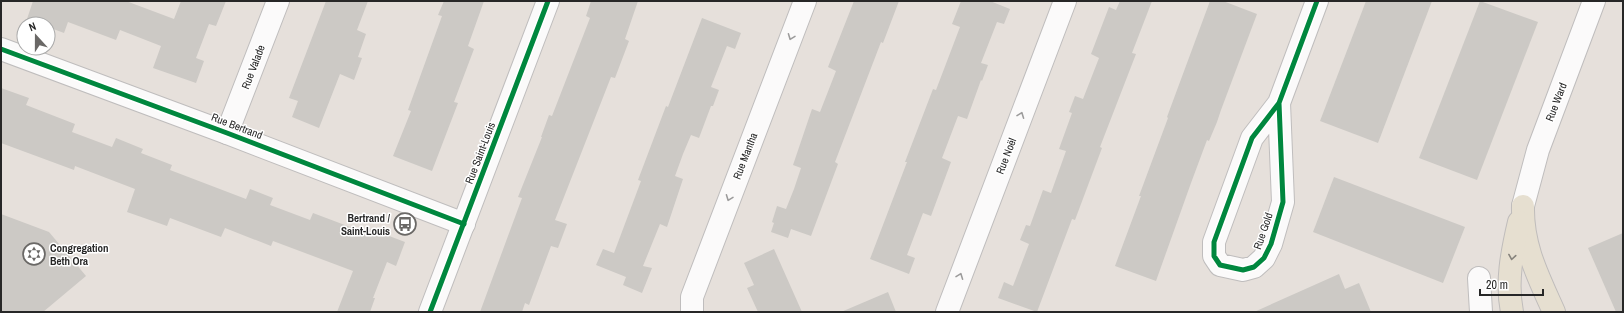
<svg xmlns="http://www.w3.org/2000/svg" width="1624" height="313" viewBox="0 0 1624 313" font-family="'Archivo Narrow',sans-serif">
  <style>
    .building { fill: #ccc9c5 }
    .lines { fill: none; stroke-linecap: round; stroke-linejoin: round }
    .minor-casing { stroke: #bfbdbd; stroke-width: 24 }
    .major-casing { stroke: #bfbcbb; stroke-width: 24 }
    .minor { stroke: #fbfafa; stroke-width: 22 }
    .major { stroke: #e6dfd0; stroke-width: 22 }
    .cycleway-casing { stroke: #fff; stroke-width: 8 }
    .cycleway { stroke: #00873e; stroke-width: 5 }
    .oneway { stroke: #9c9b9b }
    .oneway2 { stroke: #86837c }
    .labels { text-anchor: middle; stroke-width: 3; stroke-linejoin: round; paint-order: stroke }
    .street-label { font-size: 11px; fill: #272727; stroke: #fff }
    .poi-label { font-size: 11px; font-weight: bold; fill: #272727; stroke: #fff; text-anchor: end }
  </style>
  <rect width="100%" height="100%" fill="#e6e0db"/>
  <g class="building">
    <path d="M33,1H126L174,19L181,1H226L216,26L209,24L196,58L204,61L196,83L153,68L161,46L120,30L116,40L68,22L64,33L48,27V24H40L27,19Z"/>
    <path d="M326,1H368L357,30L366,34L358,57L362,58L354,80L340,74L319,128L292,117L298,101L289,98Z"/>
    <path d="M444,1H484L468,46L474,49L454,102L458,103L432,171L393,156L411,111L408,110L442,16L438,15Z"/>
    <path d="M591,1H638L625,39L629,41L615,78L611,77L555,220L567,224L558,248L551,246L529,305L525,303L522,312H480L522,198L518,197L542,137H541L549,115L552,116L590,18L586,16Z"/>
    <path d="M854,1H899L883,43L881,42L835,162L838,164L811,236L791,229L788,238L771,232L774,223L772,222L777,206L786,209L794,189L801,168L793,165L812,109L820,112L836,71L828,67Z"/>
    <path d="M961,1H990L1010,9L1004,24L997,22L981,63L988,65L982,81L981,80L967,119L958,116L942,158L951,162L931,216L923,213L907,255L915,258L909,274L870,259L907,162H905L933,89L936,90L960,27L952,24Z"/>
    <path d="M1120,1H1152L1132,53L1136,54L1100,147L1102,148L1075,220L1072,219L1037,312L998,298L1004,282L1013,286L1029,244L1020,240L1026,225L1030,226L1043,190L1051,193L1066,151L1059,149L1072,113L1069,112L1075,96L1083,99L1099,58L1091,54L1109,7L1116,10Z"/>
    <path d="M1210,1H1223L1257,14L1221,110L1217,122L1209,141L1207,140L1191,183L1156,281L1115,266L1141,196H1139L1168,118L1167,117Z"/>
    <path d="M1366,1H1432L1378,143L1320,121Z"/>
    <path d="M1480,1L1538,22L1477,180L1419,158Z"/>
    <path d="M702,18L741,33L735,49L727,46L711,87L719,90L713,106H711L699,138L691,135L683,154L675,176L683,179L667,227L660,224L643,266L652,268L642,293L623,285L626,277L596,265L603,249L614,253L641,181L638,180L666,106L668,107Z"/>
    <path d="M1,88L29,98L26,105L75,124L72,132L112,147L116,138L143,149L141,153L172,165L170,170L246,199L250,189L273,198L270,205L310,220L313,213L366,233L368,228L405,242L396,266L387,262L373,298H375L370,312H337L353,271L273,241L271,246L225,228L221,237L170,218L167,226L127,212L135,189L75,166L74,170L1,143Z"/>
    <path d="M1334,177L1465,227L1443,283L1313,232Z"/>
    <path d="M1,214L49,232L86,276L43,312H1Z"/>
    <path d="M1623,233V312H1616L1588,248Z"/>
    <path d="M774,249L802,312H758L747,288L754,285L744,263Z"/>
    <path d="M1339,274L1345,289L1359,283L1371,312H1254Z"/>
    <path d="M888,292L896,312H841Z"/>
  </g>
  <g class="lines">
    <g class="minor-casing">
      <g id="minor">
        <path d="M1,49L227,133L464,224"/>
        <path d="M1279,103L1283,202L1271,244L1264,258L1254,267L1243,270L1220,265L1214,256V242L1252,138L1279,103L1317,1"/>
        <path d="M227,133L278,1"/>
        <path d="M1523,206L1538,150L1594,1"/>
        <path d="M1479,278L1481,312"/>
        <path d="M430,312L548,1"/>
        <path d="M692,312V297L805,1"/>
        <path d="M947,312L1065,1"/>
      </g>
    </g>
    <g class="major-casing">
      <g id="major">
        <path d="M1523,206C1522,246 1538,276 1554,312"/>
        <path d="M1512,312C1506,282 1512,252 1519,222"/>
      </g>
    </g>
    <use href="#minor" class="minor"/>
    <use href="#major" class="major"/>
    <g class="cycleway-casing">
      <g id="cycleway">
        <path d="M1,49L227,133L464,224"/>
        <path d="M1279,103L1283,202L1271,244L1264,258L1254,267L1243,270L1220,265L1214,256V242L1252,138L1279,103L1317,1"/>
        <path d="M430,312L548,1"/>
      </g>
    </g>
    <use href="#cycleway" class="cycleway"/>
  </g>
  <defs><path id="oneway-chevron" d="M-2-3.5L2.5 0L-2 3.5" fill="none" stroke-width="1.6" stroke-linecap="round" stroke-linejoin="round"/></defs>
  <g class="oneway">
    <use href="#oneway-chevron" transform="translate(791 37) rotate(111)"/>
    <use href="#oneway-chevron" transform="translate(1021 115) rotate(-69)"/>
    <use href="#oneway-chevron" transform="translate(729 198) rotate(111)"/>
    <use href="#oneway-chevron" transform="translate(960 276) rotate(-69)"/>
  </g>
  <use class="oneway2" href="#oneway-chevron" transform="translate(1512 257) rotate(99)"/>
  <defs>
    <g id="bus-ring" transform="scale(1.15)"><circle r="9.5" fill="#fff" stroke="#6a6866" stroke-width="1.5"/><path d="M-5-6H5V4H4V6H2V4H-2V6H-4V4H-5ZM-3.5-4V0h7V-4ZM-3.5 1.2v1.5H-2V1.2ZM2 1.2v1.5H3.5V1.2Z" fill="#6a6866"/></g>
    <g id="synagogue-ring" transform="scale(1.15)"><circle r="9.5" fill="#fff" stroke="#6a6866" stroke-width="1.5"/><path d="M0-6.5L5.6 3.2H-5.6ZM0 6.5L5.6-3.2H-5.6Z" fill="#6a6866"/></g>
  </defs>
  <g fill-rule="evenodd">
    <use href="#bus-ring" x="405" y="224"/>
    <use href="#synagogue-ring" x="34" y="254"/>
  </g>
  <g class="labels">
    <g class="street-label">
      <text transform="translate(253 67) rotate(-69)" y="4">Rue Valade</text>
      <text transform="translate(1556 102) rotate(-69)" y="4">Rue Ward</text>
      <text transform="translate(237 126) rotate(21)" y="4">Rue Bertrand</text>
      <text transform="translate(480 153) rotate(-69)" y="4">Rue Saint-Louis</text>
      <text transform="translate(745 156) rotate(-69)" y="4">Rue Mantha</text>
      <text transform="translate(1006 156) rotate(-69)" y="4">Rue Noël</text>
      <text transform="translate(1263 231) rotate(-71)" y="4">Rue Gold</text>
    </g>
    <g class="poi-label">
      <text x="390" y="222">Bertrand /<tspan x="390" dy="13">Saint-Louis</tspan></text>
      <text x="50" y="252" text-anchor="start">Congregation<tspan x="50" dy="13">Beth Ora</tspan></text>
    </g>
  </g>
  <rect width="1624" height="313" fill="none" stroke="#272727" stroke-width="4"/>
  <g transform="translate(36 36) rotate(339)"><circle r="19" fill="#ffffff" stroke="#a9a9a9"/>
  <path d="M0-3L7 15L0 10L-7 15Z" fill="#6a6866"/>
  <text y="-6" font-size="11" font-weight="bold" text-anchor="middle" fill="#272727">N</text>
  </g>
  <path d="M1480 289v6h63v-6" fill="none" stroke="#272727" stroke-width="2"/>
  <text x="1486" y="289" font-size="12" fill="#272727" stroke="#ffffff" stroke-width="3" paint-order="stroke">20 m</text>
</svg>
